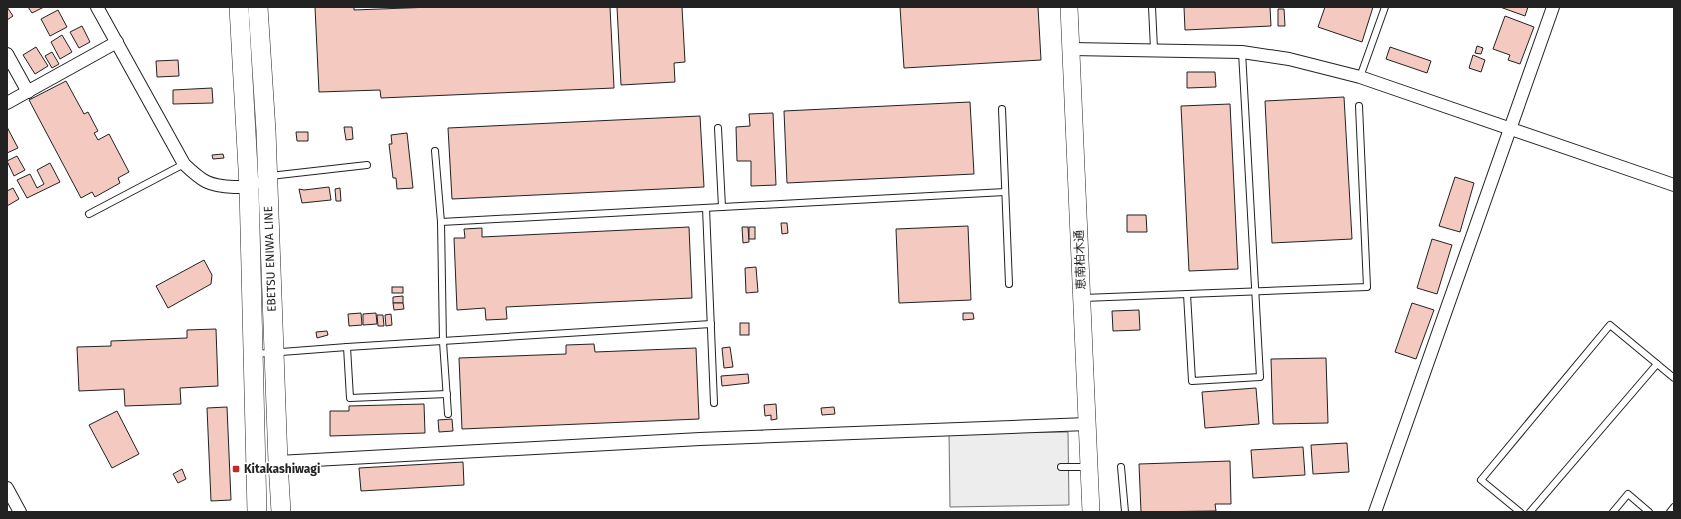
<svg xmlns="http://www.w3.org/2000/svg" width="1681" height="519" viewBox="0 0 1681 519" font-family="'Fira Sans','Noto Sans JP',sans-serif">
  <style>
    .parking { fill: #ededed; stroke: #6f6f6f }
    .building { fill: #f3c9c0; stroke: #222 }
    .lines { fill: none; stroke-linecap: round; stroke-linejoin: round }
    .lane-casing { stroke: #222; stroke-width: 8 }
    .street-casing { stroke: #222; stroke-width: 14 }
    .secondary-casing { stroke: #222; stroke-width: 18 }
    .primary-casing { stroke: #222; stroke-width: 20 }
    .lane { stroke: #fff; stroke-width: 6 }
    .street { stroke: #fff; stroke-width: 12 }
    .secondary { stroke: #fff; stroke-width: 17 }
    .primary { stroke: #fff; stroke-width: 19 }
    .poi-dot { fill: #c62828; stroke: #fff; stroke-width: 1.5 }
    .labels { text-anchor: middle; stroke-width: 3; stroke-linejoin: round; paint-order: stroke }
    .street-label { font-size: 12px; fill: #222; stroke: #fff }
    .poi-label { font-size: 12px; font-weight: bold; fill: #222; stroke: #fff; text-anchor: start }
  </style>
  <rect width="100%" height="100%" fill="#fff"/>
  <path class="parking" d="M1068,432L1069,505L950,507L949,433Z"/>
  <g class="building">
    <path d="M7,7L13,16L7,20Z"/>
    <path d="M28,7H44L32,13Z"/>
    <path d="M315,7H354V10L432,7H610L614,88L381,98L380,90L319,92Z"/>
    <path d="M617,7H682L685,62L674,63L675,82L621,85Z"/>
    <path d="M900,7H1038L1041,60L904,68Z"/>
    <path d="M1184,7H1270L1271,26L1185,30Z"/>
    <path d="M1325,7H1373L1362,42L1318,27Z"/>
    <path d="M1500,7H1528L1525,16Z"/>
    <path d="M1278,9H1284L1285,26H1278Z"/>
    <path d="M58,10L67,27L50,36L41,19Z"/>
    <path d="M1505,16L1534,27L1520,64L1508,60L1510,55L1493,49Z"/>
    <path d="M82,26L90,42L79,48L70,32Z"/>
    <path d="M62,35L72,52L60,59L51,42Z"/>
    <path d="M1477,46L1483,48L1481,54L1475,53Z"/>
    <path d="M36,47L48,66L35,74L23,55Z"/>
    <path d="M1390,47L1431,61L1427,73L1386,59Z"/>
    <path d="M52,52L59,64L52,68L45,56Z"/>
    <path d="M1473,55L1485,60L1481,72L1469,68Z"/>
    <path d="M178,60L179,76L157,77L156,61Z"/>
    <path d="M1187,72H1215L1216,87L1187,88Z"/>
    <path d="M66,81L84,114L88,112L98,131L94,133L98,140L109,134L129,172L118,178L120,183L95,197L92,192L81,198L29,100Z"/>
    <path d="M212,88L213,103L173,104V90Z"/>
    <path d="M1344,97L1352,239L1272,243L1265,101Z"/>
    <path d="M970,102L974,174L787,183L784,111Z"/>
    <path d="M1230,104L1238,269L1189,271L1181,106Z"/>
    <path d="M773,113L776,185L751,186V161H737L736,127L750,126L749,114Z"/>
    <path d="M700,116L704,187L452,199L448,128Z"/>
    <path d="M7,127L18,148L7,153Z"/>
    <path d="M344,127H352L353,139L346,140Z"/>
    <path d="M296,132H308V141H297Z"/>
    <path d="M407,133L413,188L397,189L396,178H393L389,144H392L391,135Z"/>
    <path d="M223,154L224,158L213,159L212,155Z"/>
    <path d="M17,156L25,170L14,176L7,161Z"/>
    <path d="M50,163L60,182L27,198L17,180L30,174L37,188L44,184L37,170Z"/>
    <path d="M1455,177L1474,183L1460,232L1439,226Z"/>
    <path d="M329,187L331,200L302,203L299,189L304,190Z"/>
    <path d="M13,188L19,199L7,206V191Z"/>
    <path d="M340,188L341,201H336L335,189Z"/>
    <path d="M1127,215H1146L1147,232H1127Z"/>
    <path d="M781,223H787L788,233L782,234Z"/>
    <path d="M968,226L971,300L899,303L896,229Z"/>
    <path d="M689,227L692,298L506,307L507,319L486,320L485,308L457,310L454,238H465L464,229L482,228V237Z"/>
    <path d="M742,227H748L749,242L743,243Z"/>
    <rect x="749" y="227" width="6" height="12"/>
    <path d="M1432,239L1452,245L1437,294L1417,288Z"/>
    <path d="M204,260L212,275L211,284L168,308L156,286Z"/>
    <path d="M756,267L758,292L746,293L745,268Z"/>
    <rect x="392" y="287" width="11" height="6"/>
    <path d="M403,296V303H393V297Z"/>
    <path d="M393,303H403L404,309L394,310Z"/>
    <path d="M1412,303L1434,310L1416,359L1395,352Z"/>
    <path d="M1139,310L1140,330L1113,331L1112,311Z"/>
    <path d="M361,313L362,325L349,326L348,314Z"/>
    <path d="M376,313L377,324L363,325V314Z"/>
    <path d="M963,313H973L974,319L963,320Z"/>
    <path d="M391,314L392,325L386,326L385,315Z"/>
    <path d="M377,315H383L384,326H378Z"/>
    <rect x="740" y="323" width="9" height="12"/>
    <path d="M216,329L218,386L180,388L181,404L125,406L124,389L79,391L77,347L111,346V341L187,338V330Z"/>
    <path d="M327,331L328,335L317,338L316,332Z"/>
    <path d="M594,344L595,352L696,348L699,419L462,429L459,358L566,354V345Z"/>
    <path d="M730,347L733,367L724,368L722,348Z"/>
    <path d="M1326,358L1328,423L1273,424L1271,359Z"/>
    <path d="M748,374L749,383L722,386L721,376Z"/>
    <path d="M1256,388L1259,424L1205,428L1202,392Z"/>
    <path d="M424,404L425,433L330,436V411H349V406Z"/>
    <path d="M776,404L777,419L771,420V415L765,416L764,405Z"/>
    <path d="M227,407L231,500L211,501L207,408Z"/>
    <path d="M834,407L835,414L822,415L821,408Z"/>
    <path d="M117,411L139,454L112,468L89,425Z"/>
    <path d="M452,419L453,431L439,432L438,420Z"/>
    <path d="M1347,443L1349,472L1313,474L1311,445Z"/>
    <path d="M1303,447L1305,475L1253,478L1251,450Z"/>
    <path d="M1230,461L1231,504H1215L1216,511L1141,512L1139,464Z"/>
    <path d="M463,462L464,485L361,491L359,468Z"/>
    <path d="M182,469L186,479L178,483L173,474Z"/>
  </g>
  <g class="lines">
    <g class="lane-casing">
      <g id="lane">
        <path d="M1152,7L1154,49"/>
        <path d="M1360,77L1385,7"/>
        <path d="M1002,109L1009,284"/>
        <path d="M718,128L722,207"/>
        <path d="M435,151L441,222L443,342L448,414"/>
        <path d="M270,176L367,165"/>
        <path d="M706,208L714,403"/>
        <path d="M89,214L184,164"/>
        <path d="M441,222L1005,192"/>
        <path d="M1187,294L1192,381L1260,377L1242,52"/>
        <path d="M1083,298L1367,287L1359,106"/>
        <path d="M347,347L350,398L447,394"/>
        <path d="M255,354L347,347L711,324"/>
        <path d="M1061,467H1088"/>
        <path d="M1121,467L1125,512"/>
        <path d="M1520,512L1481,480L1610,325L1674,378"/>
        <path d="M1530,512L1657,364"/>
        <path d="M1613,512L1628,494L1649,512"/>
        <path d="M1670,512L1674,507"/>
      </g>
    </g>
    <g class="street-casing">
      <g id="street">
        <path d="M97,7L184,164C202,181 208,186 234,187C242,187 248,187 255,183"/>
        <path d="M1071,49L1242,52L1289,59L1360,77L1674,185"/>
        <path d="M7,54L28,92"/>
        <path d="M7,103L117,42"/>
        <path d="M278,462L700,439L1087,424"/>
        <path d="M7,488L20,512"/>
        <path d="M1375,512L1553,7"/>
      </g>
    </g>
    <g class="secondary-casing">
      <path id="secondary" d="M1069,7L1091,512"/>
    </g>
    <g class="primary-casing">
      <g id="primary">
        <path d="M239,7L249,187L257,512"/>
        <path d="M258,7L266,131L278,462L281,512"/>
      </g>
    </g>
    <use href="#lane" class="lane"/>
    <use href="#street" class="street"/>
    <use href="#secondary" class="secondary"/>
    <use href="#primary" class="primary"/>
  </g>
  <rect class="poi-dot" x="232" y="465" width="8" height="8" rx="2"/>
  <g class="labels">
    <g class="street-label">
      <text transform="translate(270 259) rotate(-92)" y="4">EBETSU ENIWA LINE</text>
      <text transform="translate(1080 260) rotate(-92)" y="4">恵南柏木通</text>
    </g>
    <g class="poi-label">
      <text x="244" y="473">Kitakashiwagi</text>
    </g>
  </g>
  <rect width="1681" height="519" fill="none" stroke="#222222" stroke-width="16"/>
</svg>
